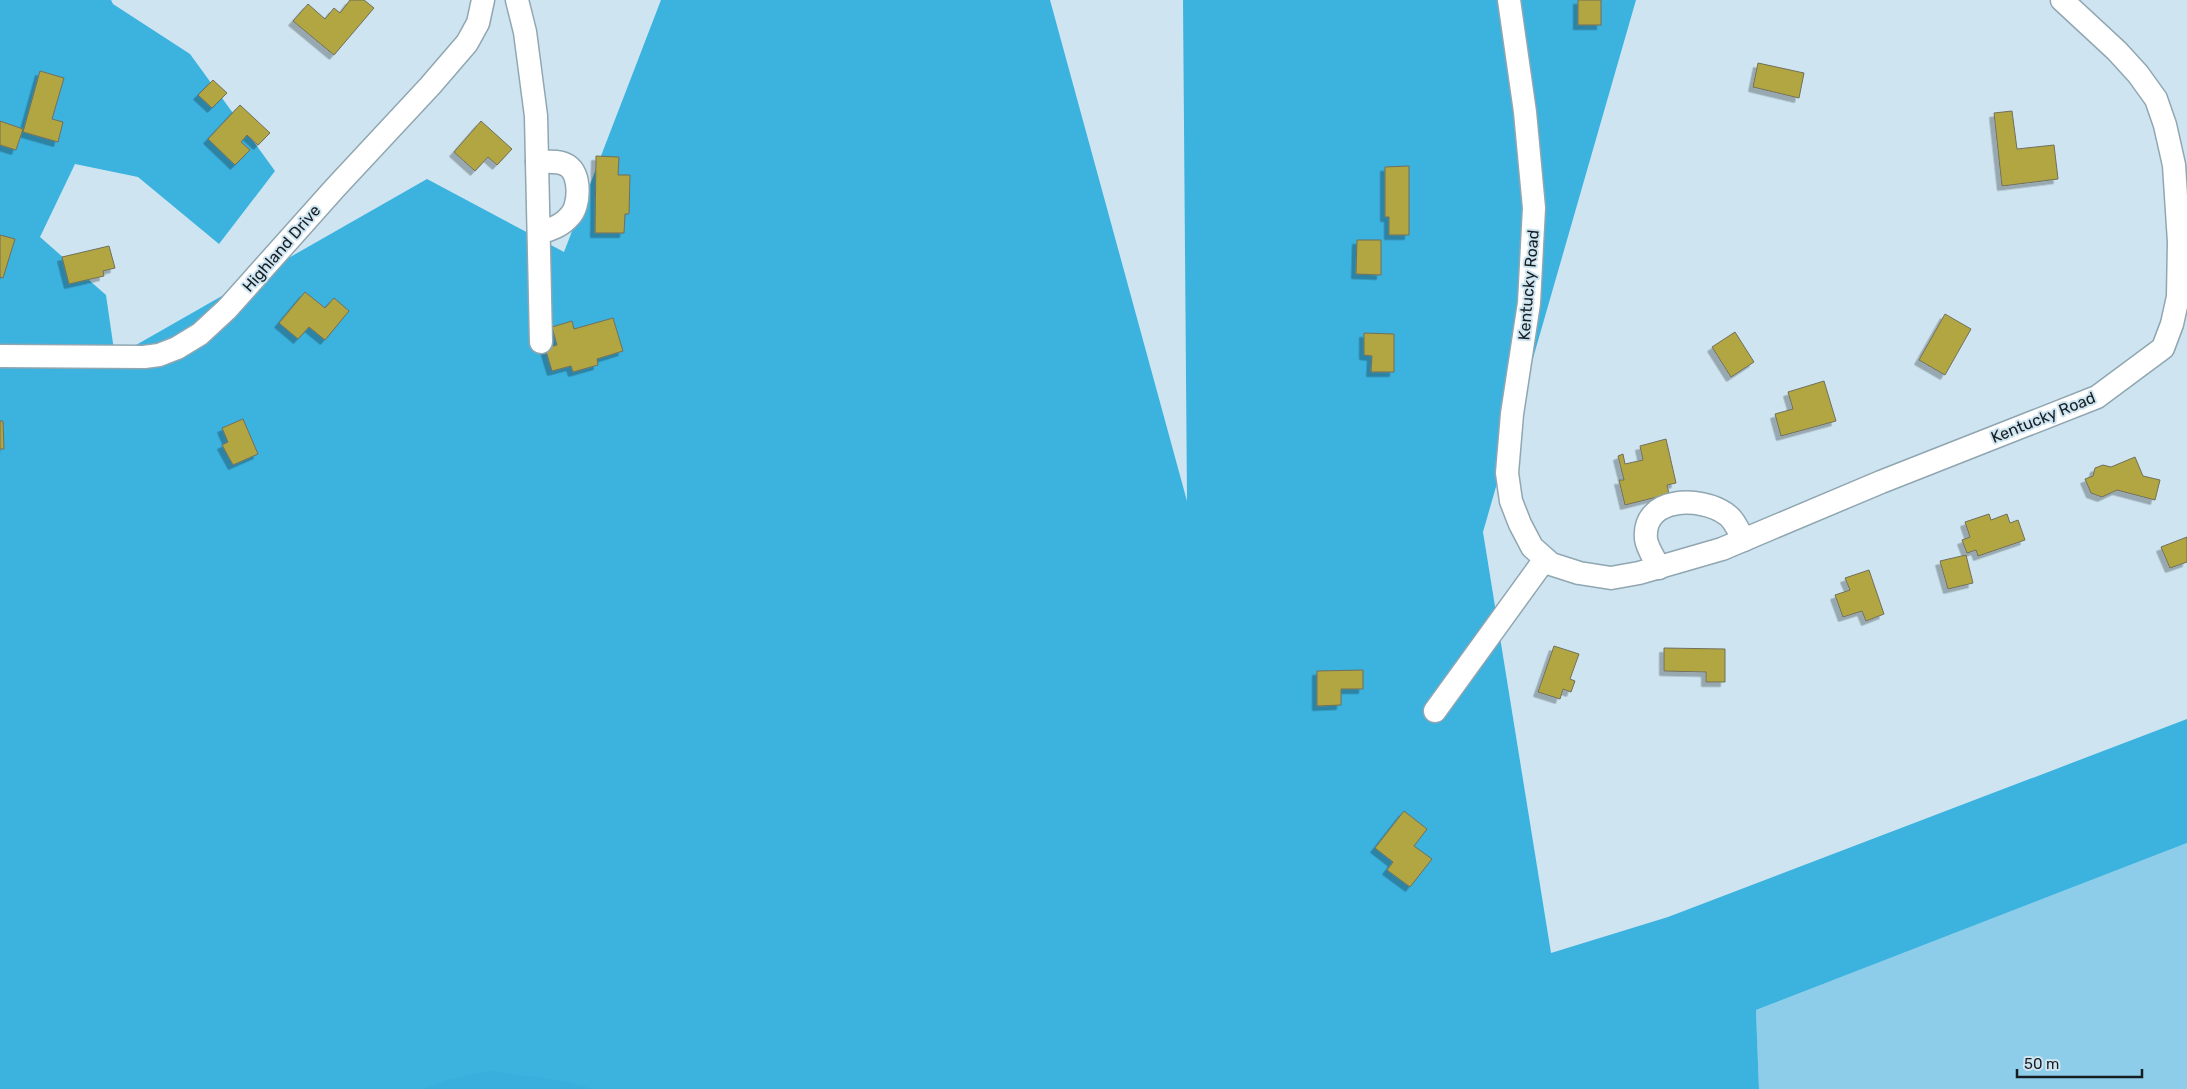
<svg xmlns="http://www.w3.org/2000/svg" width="2187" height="1089" viewBox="0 0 2187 1089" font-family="Rubik,sans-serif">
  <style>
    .green { fill: #8dcdea }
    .forest { fill: #3cb2df }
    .water { fill: #38afdc }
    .building { fill: #b1a642; stroke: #716f5c; filter: url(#shadow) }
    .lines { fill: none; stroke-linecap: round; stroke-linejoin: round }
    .minor-casing { stroke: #90a6b1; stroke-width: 25 }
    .minor { stroke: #fff; stroke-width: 22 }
    .labels { text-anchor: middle; stroke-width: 4; stroke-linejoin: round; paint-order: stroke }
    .street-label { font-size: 16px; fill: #161e22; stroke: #cee5f1 }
  </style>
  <defs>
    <filter id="shadow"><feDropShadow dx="-4.5" dy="4.5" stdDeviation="0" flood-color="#0004"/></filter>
  </defs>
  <rect width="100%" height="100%" fill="#cee5f1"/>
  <path class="green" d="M2187,843V1089H1759L1756,1010Z"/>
  <path class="forest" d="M0,0H111L113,4L190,54L275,171L219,244L138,177L75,164L40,237L106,295L115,357L427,179L564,252L661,0H1050L1187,501L1183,0H1636L1483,532L1551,953L1668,917L2187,719V843L1756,1010L1759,1089H0Z"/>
  <path class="water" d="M489,1071L564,1081L593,1089H423L450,1079Z"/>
  <g class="building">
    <path d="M350,0H364L374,8L334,55L293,21L308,4L325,19L334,8L340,13Z"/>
    <rect x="1578" y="0" width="23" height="25"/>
    <path d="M1758,63L1804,73L1799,98L1753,87Z"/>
    <path d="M40,71L64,78L52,119L63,122L58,142L23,132Z"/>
    <path d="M213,80L227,93L212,108L198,95Z"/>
    <path d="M240,105L270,133L258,145L247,135L241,142L250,150L235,165L208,139Z"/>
    <path d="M2012,111L2017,149L2054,145L2058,179L2002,186L1994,113Z"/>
    <path d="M0,121L23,129L16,150L0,145Z"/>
    <path d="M481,121L512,149L497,165L488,157L475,171L454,152Z"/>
    <path d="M596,156L619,157L618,175H630L629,214H625L624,233H595Z"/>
    <path d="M1409,166V235H1389V217H1385V167Z"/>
    <path d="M0,235L15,239L3,278L0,277Z"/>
    <path d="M1357,240H1381V275L1356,274Z"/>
    <path d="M109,246L115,268L103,271L104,276L69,284L62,257Z"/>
    <path d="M305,292L325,308L334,298L349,311L325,340L309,327L298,339L279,323Z"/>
    <path d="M1945,314L1971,329L1945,375L1919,360Z"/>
    <path d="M613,318L623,351L597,359L598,365L573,372L571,366L552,371L545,348L557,345L552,327L572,321L574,329Z"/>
    <path d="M1735,332L1754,362L1731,377L1712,347Z"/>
    <path d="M1364,333L1394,334V372H1371L1372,356L1364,355Z"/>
    <path d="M1824,381L1836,421L1781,436L1775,414L1793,409L1788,392Z"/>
    <path d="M243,419L258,454L233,465L222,445L228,442L222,428Z"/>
    <path d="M0,421H3L4,449H0Z"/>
    <path d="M1666,439L1676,483L1667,485L1669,494L1625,505L1619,480H1624L1618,456L1623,454L1625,464L1643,460L1640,446Z"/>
    <path d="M2135,457L2143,476L2160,480L2155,500L2117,490L2102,497L2091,493L2085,479L2093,476L2095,468L2103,465L2111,467Z"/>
    <path d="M1989,514L1991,520L2007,514L2010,523L2018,520L2025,540L1978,556L1976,550L1967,553L1962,540L1970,537L1965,522Z"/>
    <path d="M2187,537V562L2170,568L2161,547Z"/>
    <path d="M1966,555L1973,583L1948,589L1940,561Z"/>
    <path d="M1869,570L1884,614L1866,621L1862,611L1843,617L1835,595L1850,590L1845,578Z"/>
    <path d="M1554,646L1579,654L1570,679L1575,681L1571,692L1563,689L1560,699L1538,692Z"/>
    <path d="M1664,648L1725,649V682H1706V672L1664,671Z"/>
    <path d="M1363,670V689H1341V705L1317,706V671Z"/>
    <path d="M1404,811L1427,829L1414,846L1432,859L1410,887L1387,870L1393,862L1375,848Z"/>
  </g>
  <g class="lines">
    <g class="minor-casing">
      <g id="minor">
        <path d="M517,0L525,32L536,116L541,342"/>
        <path d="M1509,0L1525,112L1534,208L1529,303L1512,414L1507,473L1511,501L1520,524L1532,547L1551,564L1579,573L1611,578L1639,573L1722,549L1881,482L2097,397L2163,348L2172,324L2178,297L2179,242L2174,165L2165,125L2156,99L2138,74L2117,51L2062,0"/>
        <path d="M537,162C547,162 559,160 568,166C581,175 580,206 570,216C562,226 551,229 540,233"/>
        <path d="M0,356L144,357L159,355L177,348L200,334L227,309L335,188L430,86L467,43L478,23L483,0"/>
        <path d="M1659,568C1655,559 1647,548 1646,539C1642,496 1701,496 1726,514C1734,519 1739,532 1744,540"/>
        <path d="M1435,711L1545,559"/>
      </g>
    </g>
    <use href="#minor" class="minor"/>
  </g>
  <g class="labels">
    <g class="street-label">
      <text transform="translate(281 248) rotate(-49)" y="6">Highland Drive</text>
      <text transform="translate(1528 285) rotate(-85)" y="6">Kentucky Road</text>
      <text transform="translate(2043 417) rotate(-22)" y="6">Kentucky Road</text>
    </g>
  </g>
  <path d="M2017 1069v8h125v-8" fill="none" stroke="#161e22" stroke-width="2.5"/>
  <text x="2024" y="1069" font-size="15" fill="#161e22" stroke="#cee5f1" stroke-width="4" paint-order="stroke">50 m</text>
</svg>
